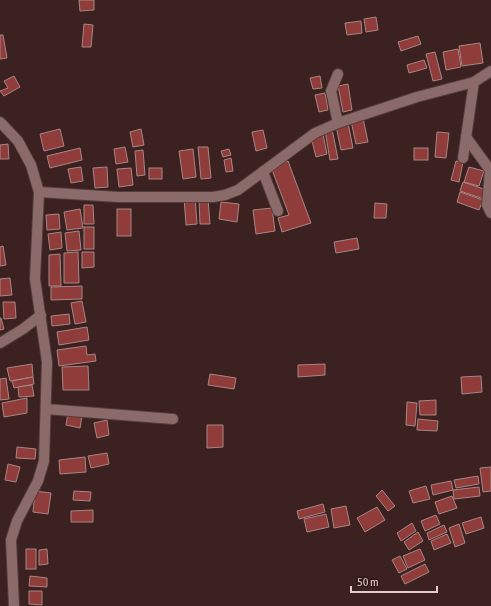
<svg xmlns="http://www.w3.org/2000/svg" width="491" height="606" viewBox="0 0 491 606" font-family="'Asap Condensed',sans-serif">
  <style>
    .building { fill: #8f3c3b; stroke: #a78684 }
    .lines { fill: none; stroke-linecap: round; stroke-linejoin: round }
    .minor-casing { stroke: #533d3c; stroke-width: 12 }
    .minor { stroke: #8b6b69; stroke-width: 10 }
  </style>
  <rect width="100%" height="100%" fill="#3b2120"/>
  <g class="building">
    <path d="M79,0H94V10L80,11Z"/>
    <path d="M376,17L378,30L366,32L364,19Z"/>
    <path d="M361,21L362,33L347,35L345,23Z"/>
    <path d="M84,24L93,25L91,47H82Z"/>
    <path d="M0,35H3L7,58L0,59Z"/>
    <path d="M418,36L421,44L401,51L398,42Z"/>
    <path d="M480,43L483,63L462,66L459,46Z"/>
    <path d="M458,49L461,67L446,70L443,52Z"/>
    <path d="M435,52L442,79L433,81L426,54Z"/>
    <path d="M424,60L427,68L409,73L407,65Z"/>
    <path d="M14,76L20,87L4,96L0,91L8,88L4,81Z"/>
    <path d="M320,76L322,88L313,89L310,78Z"/>
    <path d="M348,84L352,110L343,112L338,86Z"/>
    <path d="M325,93L328,110L319,112L315,95Z"/>
    <path d="M363,118L368,142L356,144L351,121Z"/>
    <path d="M348,123L353,148L341,150L336,126Z"/>
    <path d="M60,129L64,146L44,151L40,134Z"/>
    <path d="M141,129L144,145L133,147L130,132Z"/>
    <path d="M332,129L338,159L330,160L325,130Z"/>
    <path d="M263,130L267,148L256,151L252,132Z"/>
    <path d="M437,132L449,133L446,158L435,157Z"/>
    <path d="M323,134L327,154L316,157L311,137Z"/>
    <path d="M8,144L9,159H0V145Z"/>
    <path d="M125,147L128,162L116,164L114,149Z"/>
    <path d="M198,147H208L211,178L201,179Z"/>
    <path d="M80,148L82,160L50,168L47,156Z"/>
    <rect x="414" y="148" width="14" height="12"/>
    <path d="M193,149L196,177L183,179L179,151Z"/>
    <path d="M229,149L231,155L223,157L221,151Z"/>
    <path d="M143,150L145,175L137,176L135,151Z"/>
    <path d="M231,158L233,171L226,172L224,160Z"/>
    <path d="M288,161L311,223L282,232L278,218L289,215L271,167Z"/>
    <path d="M456,161L463,162L459,182L451,180Z"/>
    <path d="M81,167L83,181L71,183L68,169Z"/>
    <path d="M107,167L108,187L95,188L93,168Z"/>
    <path d="M469,167L484,171L479,186L464,182Z"/>
    <path d="M131,168L133,185L119,187L117,169Z"/>
    <rect x="149" y="168" width="13" height="11"/>
    <path d="M463,182L487,190L484,199L460,191Z"/>
    <path d="M460,192L483,200L479,210L457,202Z"/>
    <path d="M195,197L197,224L186,225L184,198Z"/>
    <path d="M199,199H208L210,224H200Z"/>
    <path d="M221,202L239,204L237,222L219,219Z"/>
    <path d="M375,203L387,204L386,218H374Z"/>
    <path d="M84,205H93L94,224H84Z"/>
    <path d="M272,208L275,231L256,234L253,210Z"/>
    <path d="M80,209L83,228L67,230L64,212Z"/>
    <rect x="117" y="209" width="14" height="27"/>
    <path d="M59,214L60,229L47,230L46,215Z"/>
    <rect x="84" y="227" width="10" height="22"/>
    <path d="M79,231L81,250L67,251L65,233Z"/>
    <path d="M61,232L62,248L50,250L48,234Z"/>
    <path d="M357,238L359,249L336,253L334,242Z"/>
    <path d="M3,246L6,265L0,266V247Z"/>
    <path d="M78,252L79,283H64V253Z"/>
    <path d="M82,252H94V267L82,268Z"/>
    <path d="M60,254L61,286H49V255Z"/>
    <path d="M10,278L12,295L0,296V279Z"/>
    <path d="M82,286V299L51,300V287Z"/>
    <path d="M82,301L86,322L75,324L71,303Z"/>
    <path d="M3,302H15L16,318L4,319Z"/>
    <path d="M69,314L70,324L52,326L51,316Z"/>
    <path d="M0,318H1L4,329L0,330Z"/>
    <path d="M87,327L89,340L59,345L57,332Z"/>
    <path d="M86,346L87,355L95,354L96,361L59,366L57,350Z"/>
    <path d="M32,364L33,377L10,381L7,368Z"/>
    <path d="M325,364V375L298,377V365Z"/>
    <path d="M88,366L89,390H63L62,367Z"/>
    <path d="M210,374L236,378L234,389L208,385Z"/>
    <path d="M481,376L482,392L462,394L461,377Z"/>
    <path d="M33,377L34,384L14,388L12,381Z"/>
    <path d="M6,378L9,399L0,400V379Z"/>
    <path d="M32,385L34,396L19,397L18,387Z"/>
    <path d="M27,398V413L4,417L2,403Z"/>
    <path d="M436,400V415H420L419,401Z"/>
    <path d="M407,402L417,403L415,426L406,425Z"/>
    <path d="M68,413L82,416L80,428L66,425Z"/>
    <path d="M418,419L438,421L437,431L417,430Z"/>
    <path d="M107,420L109,435L97,438L94,423Z"/>
    <path d="M207,425H223V447L207,448Z"/>
    <path d="M17,447L36,449L35,459L16,458Z"/>
    <path d="M107,453L109,464L91,468L88,456Z"/>
    <path d="M85,457L86,472L60,474L59,460Z"/>
    <path d="M8,464L20,467L16,482L5,480Z"/>
    <path d="M491,467V491L483,492L480,468Z"/>
    <path d="M478,476L479,484L456,488L454,480Z"/>
    <path d="M451,481L453,490L433,495L431,485Z"/>
    <path d="M426,486L430,499L413,503L409,491Z"/>
    <path d="M479,487L480,496L454,499L453,490Z"/>
    <path d="M382,490L395,506L388,511L376,496Z"/>
    <path d="M35,491L51,493L48,514L33,512Z"/>
    <path d="M74,491L91,492L90,501L73,500Z"/>
    <path d="M452,496L457,508L439,514L435,502Z"/>
    <path d="M323,504L325,512L299,519L297,511Z"/>
    <path d="M346,506L350,525L334,528L331,509Z"/>
    <path d="M377,507L385,520L365,532L357,518Z"/>
    <path d="M93,510V522H71V511Z"/>
    <path d="M326,514L329,527L307,532L304,519Z"/>
    <path d="M436,515L440,524L425,531L421,521Z"/>
    <path d="M481,517L484,528L466,534L462,523Z"/>
    <path d="M412,523L416,531L401,541L397,533Z"/>
    <path d="M459,524L465,543L455,547L449,528Z"/>
    <path d="M444,525L447,532L429,540L427,533Z"/>
    <path d="M418,532L423,541L409,550L404,542Z"/>
    <path d="M447,534L451,543L434,550L431,541Z"/>
    <rect x="26" y="549" width="10" height="20"/>
    <path d="M47,549L48,564L39,565V550Z"/>
    <path d="M420,549L425,560L408,568L403,556Z"/>
    <path d="M400,556L407,569L399,573L392,560Z"/>
    <path d="M425,564L429,572L405,584L401,576Z"/>
    <path d="M30,576L47,578V587L29,586Z"/>
    <path d="M29,591H42V605L29,604Z"/>
  </g>
  <g class="lines">
    <g class="minor-casing">
      <g id="minor">
        <path d="M0,122L18,141L31,165L39,192L35,279L47,362L44,461L38,481L17,521L11,540L14,606"/>
        <path d="M338,123L331,91L338,74"/>
        <path d="M466,137L490,170L487,205L491,213"/>
        <path d="M463,158L474,82"/>
        <path d="M263,172L278,211"/>
        <path d="M39,192L118,197H213L225,195L238,190L315,133L338,123L417,97L474,82L491,71"/>
        <path d="M0,343L23,329L41,315"/>
        <path d="M46,409L173,419"/>
      </g>
    </g>
    <use href="#minor" class="minor"/>
  </g>
  <path d="M351 586v6h86v-6" fill="none" stroke="#e0cecd" stroke-width="2"/>
  <text x="357" y="586" font-size="12" fill="#e0cecd" stroke="#311816" stroke-width="3" paint-order="stroke">50 m</text>
</svg>
